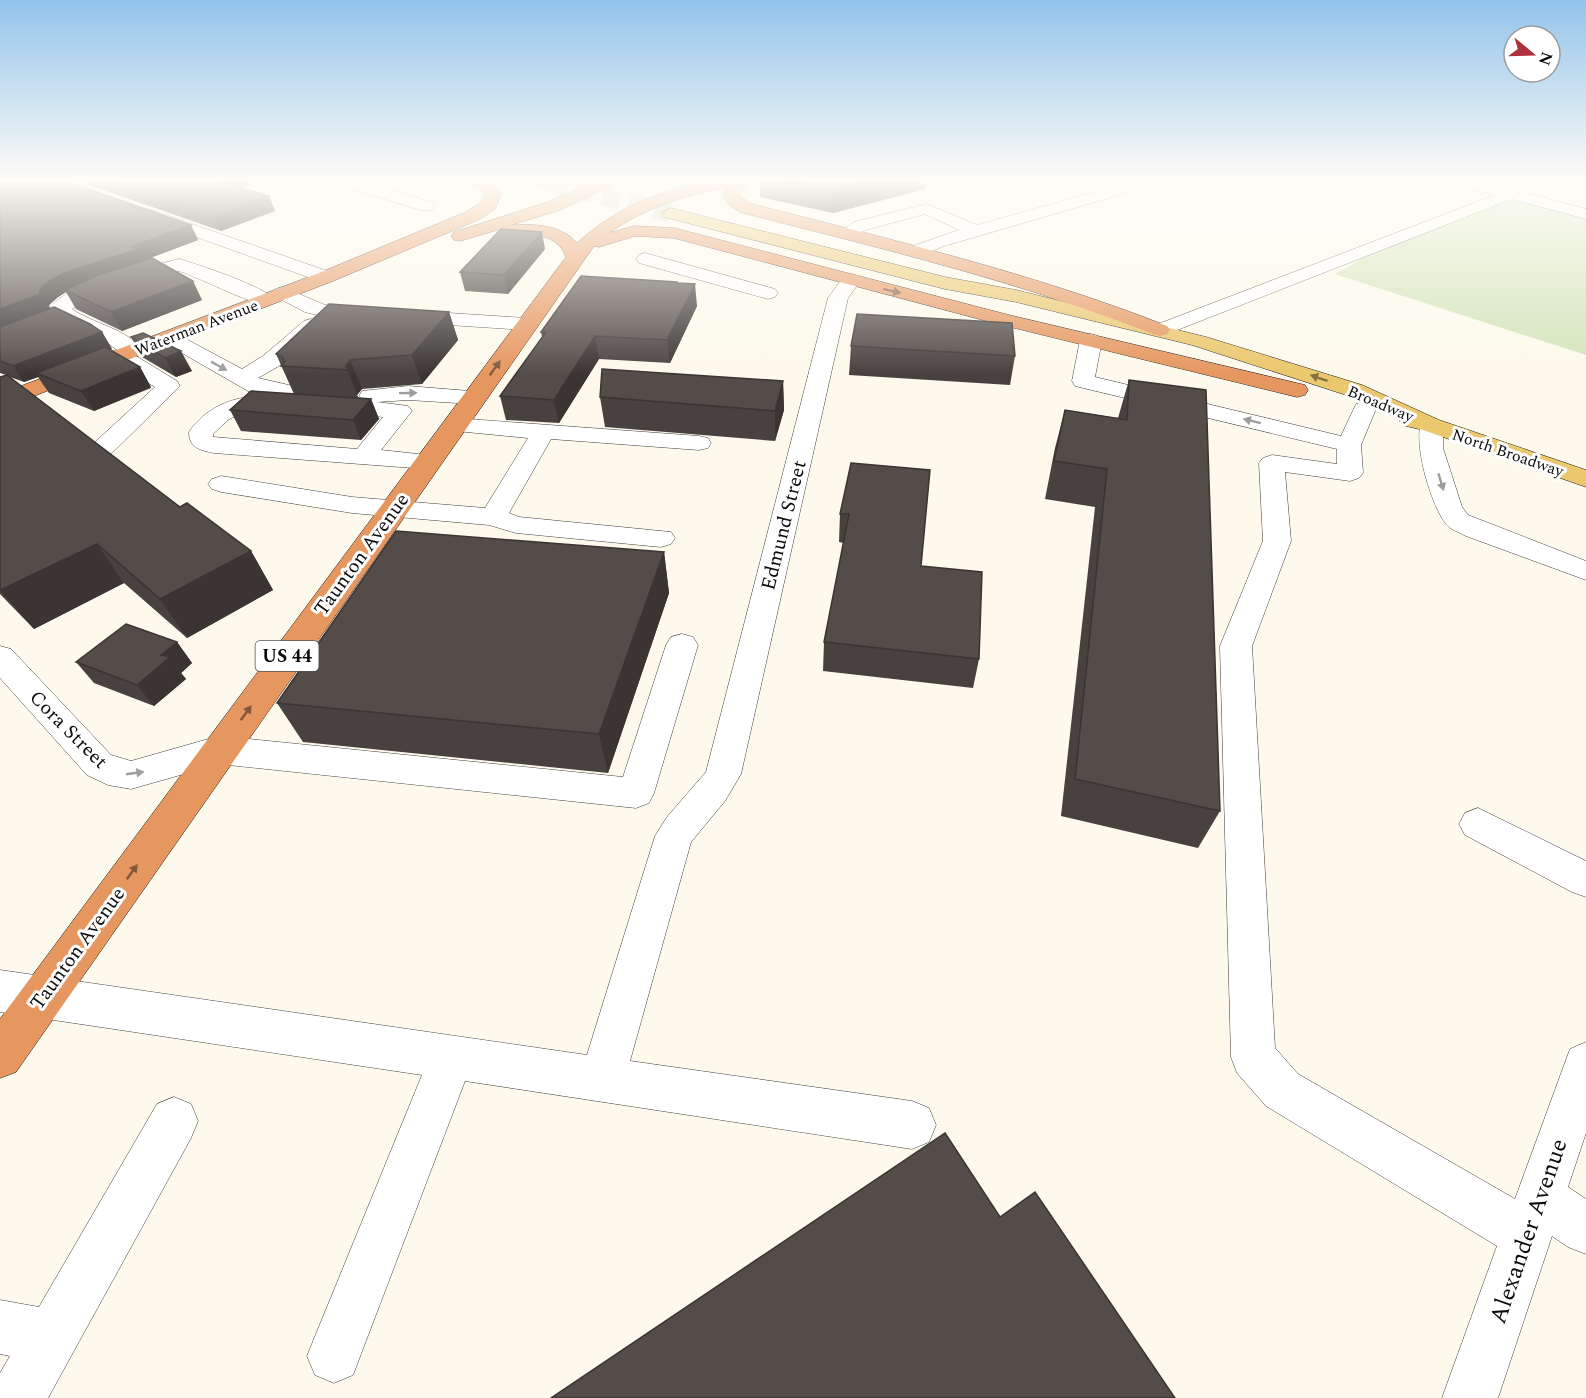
<svg xmlns="http://www.w3.org/2000/svg" width="1586" height="1398" viewBox="0 0 1586 1398" font-family="Spectral,serif">
  <style>
    .green { fill: #d1e4b9 }
    .lines { fill: none; stroke-linecap: round; stroke-linejoin: round }
    .major-tunnel { stroke: #d9d5ca; stroke-width: 18; stroke-dasharray: 18 9; stroke-linecap: butt }
    .minor-casing { stroke: #3e3e3e; stroke-width: 1 }
    .major-casing { stroke: #1c1c1c; stroke-width: 1 }
    .highway-casing { stroke: #1c1c1c; stroke-width: 1 }
    .minor { fill: #fff; fill-rule: evenodd }
    .major { fill: #ebc76d; fill-rule: evenodd }
    .highway { fill: #e69760; fill-rule: evenodd }
    .wall { fill: #47413f }
    .shaded-wall { fill: #3a3533 }
    .building { fill: #534c49; stroke: #3a3533; stroke-width: 1.5 }
    .oneway { fill: #83583a }
    .oneway2 { fill: #9d9d9d }
    .oneway3 { fill: #867241 }
    .labels { text-anchor: middle; stroke-width: 6; stroke-linejoin: round; paint-order: stroke }
    .far-street-label { font-size: 16px; fill: #0b0b0b; stroke: #fff }
    .shield { fill: #fff; stroke: #545454; stroke-width: 1.5 }
    .shield-label { font-size: 18px; font-weight: bold; fill: #0b0b0b }
    .street-label { font-size: 20px; fill: #0b0b0b; stroke: #fff }
    .near-street-label { font-size: 24px; fill: #0b0b0b; stroke: #fff }
  </style>
  <rect width="100%" height="100%" fill="#fdf9ec"/>
  <path class="green" d="M1498,197L1586,217V355L1335,274L1412,231Z"/>
  <g class="lines">
    <path class="major-tunnel" d="M550,183L670,213"/>
    <g class="minor-casing">
      <g id="minor">
        <path d="M329,179H353L432,202L434,206L432,210H420L331,182Z"/>
        <path d="M1141,179H1166L1164,182L944,246L922,255H910L907,251L910,247L959,230L925,214L866,230L847,239L841,238L838,234L854,222L927,204L977,225Z"/>
        <path d="M1447,179H1473L1586,209V219L1512,199L1167,334L1160,336L1153,334L1150,330L1153,326L1495,195L1449,182Z"/>
        <path d="M152,210L333,273L335,277L333,281H319L146,219L144,215L146,211Z"/>
        <path d="M645,253L775,289L778,293L775,297L768,299L639,263L636,259L639,255Z"/>
        <path d="M179,259C197,264 266,287 275,300L272,304C258,308 211,283 194,277C189,275 182,271 177,271C155,272 90,296 72,309C93,324 127,328 143,351L136,356L177,381L180,386L112,453L103,455L94,453L91,448L94,443L155,387L112,361L109,356L112,351L117,350L101,338L58,318L51,307C67,283 150,267 179,259Z"/>
        <path d="M851,274L858,276L861,280L848,298L741,774L725,801L691,842L630,1061L912,1101L929,1108L936,1125L929,1142L912,1149L465,1081L353,1375L334,1383L315,1375L307,1356L422,1075L0,1012V970L587,1055L655,836L667,817L706,772L828,298L844,276Z"/>
        <path d="M283,287L325,305L526,318L533,320L536,324L533,328L526,330L325,317L305,312L276,297L273,293L276,289Z"/>
        <path d="M311,319L318,321L321,325L318,329L279,366L258,378L293,386L296,391L293,396L286,398L291,403L287,408L244,411L228,420L213,434V437L357,449L383,417L323,411L319,406L323,401L331,399L364,401L359,396L362,391L408,386L482,392L485,397L482,402L474,404L408,400L377,402L408,406L412,411L381,450L436,456L440,461L436,466L427,469L214,453C200,450 189,448 189,432C208,404 240,394 273,396L248,391L161,341L158,337L161,333L168,331L175,333L242,369L263,356L304,321Z"/>
        <path d="M1091,334L1098,336L1102,340L1095,377L1341,436L1356,404L1364,402L1372,404L1376,409L1361,445L1363,473L1359,478L1350,481L1285,472L1291,541L1252,646L1275,1048L1298,1074L1515,1199L1570,1049L1586,1042V1133L1568,1187L1586,1199V1254L1568,1247L1552,1236L1498,1398H1442L1497,1246L1266,1106L1237,1073L1231,1057L1220,646L1263,541L1259,463L1263,458L1272,455L1337,464V449L1075,386L1072,381L1080,340L1084,336Z"/>
        <path d="M454,418L699,436L708,438L711,443L708,448L699,450L551,439L509,513L519,517L671,532L675,538L671,544L661,547L516,533L489,525L352,513L221,492L212,489L208,484L212,479L221,476L352,497L485,508L528,438L446,430L442,425L446,420Z"/>
        <path d="M1431,418L1439,420L1443,425V448L1462,507L1468,515L1586,561V580L1466,536C1461,533 1454,531 1449,527C1433,514 1410,437 1423,420Z"/>
        <path d="M682,634L693,637L698,645L654,793L649,803L636,808L219,764L131,789L108,785L87,775L0,678V646L11,649L111,755L131,761L219,736L623,777L666,645L671,637Z"/>
        <path d="M1478,808L1586,861V897L1572,892L1465,835L1459,824L1465,813Z"/>
        <path d="M174,1097L191,1104L198,1121L191,1138L48,1398H0V1373L10,1356L0,1354V1300L39,1307L157,1104Z"/>
      </g>
    </g>
    <g class="major-casing">
      <g id="major">
        <path d="M526,179H553L558,183L550,188L528,182Z"/>
        <path d="M670,208L945,277L1016,290L1206,337L1362,385L1439,420L1586,470V487L1423,430L1402,425L1399,419L1346,395L1192,345L1016,302L945,289L664,217L662,213Z"/>
      </g>
    </g>
    <g class="highway-casing">
      <g id="highway">
        <path d="M462,179C480,179 492,178 501,194L495,209L478,220L333,281L0,409V394L319,273L466,212L482,202L485,194C480,185 468,187 462,179Z"/>
        <path d="M600,179H621L619,182L560,210L511,225C534,224 560,224 577,243C625,199 689,179 753,179L741,191L739,196L752,204C892,240 1033,273 1167,326L1170,330L1167,334L1160,336L1153,334C1019,281 879,248 740,212L729,205L723,196L726,187C684,196 644,208 609,233L634,226L674,228L1009,315L1305,385L1308,390L1305,395L1297,397L998,324L674,238L635,236L599,247L594,246L16,1072L0,1078V1019L566,257C556,231 529,234 505,236L499,235L497,230L460,241L454,240L451,236L454,232L548,202Z"/>
      </g>
    </g>
    <use href="#minor" class="minor"/>
    <use href="#major" class="major"/>
    <use href="#highway" class="highway"/>
  </g>
  <g class="wall">
    <path d="M0,179L191,225L198,240L142,261L202,300L122,331L76,309L66,292L58,297L49,305L50,309L102,332L112,349L110,350L140,367L151,388L94,411L49,393L38,377L24,382L7,376L180,507L251,551L273,590L187,638L124,583L34,629L0,594V377L6,375L0,373Z"/>
    <path d="M72,179H264L241,187L269,196L275,211L221,231Z"/>
    <path d="M760,179H943L926,183L925,189L833,213L760,197Z"/>
    <path d="M545,249L508,294L465,291L460,272Z"/>
    <path d="M678,283L697,306L670,363L599,359L559,423L506,420L500,396L542,337L541,332Z"/>
    <path d="M449,312L458,340L422,384L362,389L357,395L359,398L371,399L379,419L361,440L241,431L230,410L294,394L276,354Z"/>
    <path d="M131,337L192,371L176,377L142,357Z"/>
    <path d="M851,346L1015,356L1010,385L849,375Z"/>
    <path d="M1129,380L1220,811L1198,848L1061,816L1095,507L1045,499L1055,448L1065,410L1118,418Z"/>
    <path d="M783,381L784,410L775,441L605,427L600,397Z"/>
    <path d="M851,463L921,566L979,659L973,688L823,671L824,642L844,543L839,542L840,514Z"/>
    <path d="M664,552L669,593L608,773L303,742L277,703Z"/>
    <path d="M177,642L192,663L181,673L186,679L154,706L94,683L76,662Z"/>
  </g>
  <g class="shaded-wall">
    <path d="M219,179H264L223,194L217,180Z"/>
    <path d="M879,179H943L926,183L925,189L833,213L834,190Z"/>
    <path d="M269,196L275,211L221,231L214,216Z"/>
    <path d="M191,225L198,240L65,290L66,292L58,297L49,305L50,310L0,330V309L64,273Z"/>
    <path d="M542,232L545,249L508,294L504,275Z"/>
    <path d="M193,281L202,300L122,331L111,312Z"/>
    <path d="M695,284L697,306L670,363L667,340Z"/>
    <path d="M449,312L458,340L422,384L412,355Z"/>
    <path d="M102,332L112,349L42,375L36,373L38,377L24,382L13,366Z"/>
    <path d="M595,336L599,359L559,423L554,400Z"/>
    <path d="M181,351L192,371L176,377L165,358Z"/>
    <path d="M350,360L362,389L357,395L346,366Z"/>
    <path d="M140,367L151,387L94,411L81,391Z"/>
    <path d="M783,381L784,410L775,441V411Z"/>
    <path d="M371,399L379,419L361,440L353,420Z"/>
    <path d="M97,544L124,583L34,629L0,590Z"/>
    <path d="M251,551L273,590L187,638L160,599Z"/>
    <path d="M664,552L669,593L608,773L599,734Z"/>
    <path d="M177,642L192,663L181,673L186,679L154,706L137,685L161,655Z"/>
  </g>
  <g class="building">
    <path d="M0,179H60L191,225L131,247L136,250L64,273L49,281L40,289V294L0,309Z"/>
    <path d="M105,179H219L217,180L269,196L214,216Z"/>
    <path d="M780,179H879L834,190Z"/>
    <path d="M501,229L542,232L504,275L460,272Z"/>
    <path d="M152,258L193,281L111,312L65,290L98,275Z"/>
    <path d="M581,276L677,282V283L695,284L667,340L595,336L554,400L500,396L546,332H541Z"/>
    <path d="M329,304L449,312L412,355L350,360L346,366L348,370L281,366L285,361L282,356L276,354Z"/>
    <path d="M54,307L90,324L102,332L13,366L0,361V327Z"/>
    <path d="M857,314L1012,323L1015,356L851,346Z"/>
    <path d="M143,333L181,351L165,358L131,337Z"/>
    <path d="M105,347L140,367L81,391L36,373Z"/>
    <path d="M602,369L783,381L775,411L600,397Z"/>
    <path d="M7,375L180,507L187,503L251,551L160,599L97,544L0,590V377Z"/>
    <path d="M1129,380L1206,390L1220,811L1075,779L1107,469L1054,461L1065,410L1127,420Z"/>
    <path d="M251,391L371,399L353,420L230,410Z"/>
    <path d="M851,463L930,470L921,566L982,572L979,659L824,642L849,514H840Z"/>
    <path d="M396,531L664,552L599,734L277,703Z"/>
    <path d="M126,624L177,642L161,655L170,657L137,685L76,662Z"/>
    <path d="M945,1133L1000,1217L1035,1192L1175,1398H551Z"/>
  </g>
  <defs><path id="oneway-solid" d="M-6-.8H1V-3.2L6.5 0L1 3.2V.8H-6Z" transform="scale(1.5)"/></defs>
  <g class="oneway">
    <use href="#oneway-solid" transform="translate(892 291) rotate(14)"/>
    <use href="#oneway-solid" transform="translate(495 368) rotate(-54)"/>
    <use href="#oneway-solid" transform="translate(246 713) rotate(-54)"/>
    <use href="#oneway-solid" transform="translate(132 872) rotate(-54)"/>
  </g>
  <g class="oneway2">
    <use href="#oneway-solid" transform="translate(219 366) rotate(29)"/>
    <use href="#oneway-solid" transform="translate(408 393) rotate(-1)"/>
    <use href="#oneway-solid" transform="translate(1252 421) rotate(-166)"/>
    <use href="#oneway-solid" transform="translate(1441 482) rotate(73)"/>
    <use href="#oneway-solid" transform="translate(135 773) rotate(-8)"/>
  </g>
  <use class="oneway3" href="#oneway-solid" transform="translate(1319 378) rotate(-161)"/>
  <linearGradient id="sky" x2="0" y2="1"><stop stop-color="#93c4eb"/><stop offset="0.48" stop-color="#fefcf6"/><stop offset="1" stop-color="#fefcf6" stop-opacity="0"/></linearGradient>
  <rect width="1586" height="375" fill="url(#sky)"/>
  <g class="labels">
    <g class="far-street-label">
      <text transform="translate(196 327) rotate(-21)" y="6">Waterman Avenue</text>
      <text transform="translate(1381 403) rotate(23)" y="6">Broadway</text>
      <text transform="translate(1508 452) rotate(19)" y="6">North Broadway</text>
    </g>
    <rect class="shield" x="255.5" y="641" width="63" height="30" rx="4.5"/>
    <g class="shield-label">
      <text x="287" y="662">US 44</text>
    </g>
    <g class="street-label">
      <text transform="translate(783 525) rotate(-76)" y="7">Edmund Street</text>
      <text transform="translate(361 554) rotate(-54)" y="7">Taunton Avenue</text>
      <text transform="translate(69 729) rotate(45)" y="7">Cora Street</text>
      <text transform="translate(77 948) rotate(-54)" y="7">Taunton Avenue</text>
    </g>
    <g class="near-street-label">
      <text transform="translate(1528 1231) rotate(-71)" y="8">Alexander Avenue</text>
    </g>
  </g>
  <g transform="translate(1532 54) rotate(109)"><circle r="28" fill="#ffffff" stroke="#9d9d9d" stroke-width="1.5"/>
  <path d="M0-4.5L10 22L0 15L-10 22Z" fill="#ae313d"/>
  <text y="-9" font-size="16" font-weight="bold" text-anchor="middle" fill="#0b0b0b">N</text>
  </g>
</svg>
